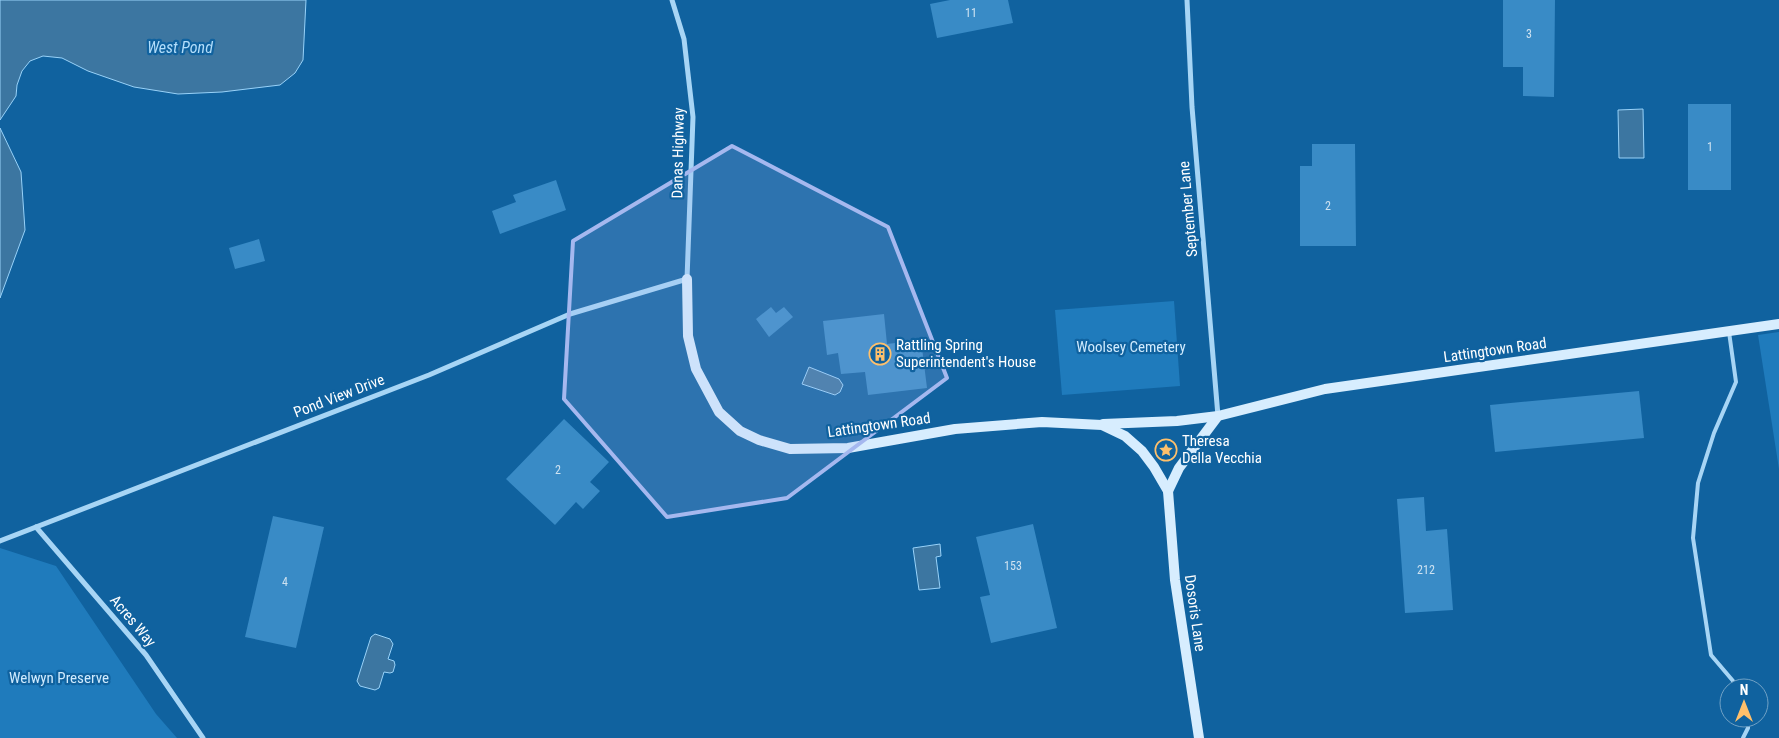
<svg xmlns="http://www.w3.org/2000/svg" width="1779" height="738" viewBox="0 0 1779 738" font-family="'Roboto Condensed',sans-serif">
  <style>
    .green { fill: #1f7bbc }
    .water { fill: #3c76a1; stroke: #98d2f9 }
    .building { fill: #398bc6 }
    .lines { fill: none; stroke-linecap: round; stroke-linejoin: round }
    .lane { stroke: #a7d5f5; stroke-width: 4 }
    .street { stroke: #a7d5f5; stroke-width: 5 }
    .secondary { stroke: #d7edfe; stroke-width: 10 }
    .marked { fill: #a5b8ef; fill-opacity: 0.2; stroke: #a5b8ef; stroke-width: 4; stroke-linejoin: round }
    .labels { text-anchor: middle; stroke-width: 4.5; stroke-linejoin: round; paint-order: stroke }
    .number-label { font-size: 12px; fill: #cee2f1 }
    .street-label { font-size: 15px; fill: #fff; stroke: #10629f }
    .poi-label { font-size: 15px; fill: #fff; stroke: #10629f; text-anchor: start }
    .park-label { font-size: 15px; fill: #d0ebfe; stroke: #10629f }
    .water-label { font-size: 16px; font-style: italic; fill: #b3defb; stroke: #10629f }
  </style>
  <rect width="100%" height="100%" fill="#10629f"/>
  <g class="green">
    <path d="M1174,301L1180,386L1062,395L1055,310Z"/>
    <path d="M1779,332V469L1758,335Z"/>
    <path d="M0,548L56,566L156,714L177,738H0Z"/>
  </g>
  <g class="water">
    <path d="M0,0H306L303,60L295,73L280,85L222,92L178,94L134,87L88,71L62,58L43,56L30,61L22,71L17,85L16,96L0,120Z"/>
    <path d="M1643,109L1644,158H1619L1618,110Z"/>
    <path d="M0,128L21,172L25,230L0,298Z"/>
    <path d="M809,367L839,379L843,385L840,392L835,395L802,384Z"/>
    <path d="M940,544L941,556L936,557L940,588L919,590L913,548Z"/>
    <path d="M375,634L390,639L393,644L388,659L394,661L395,665L393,672L390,673L384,672L379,688L375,690L360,686L357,681L371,637Z"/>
  </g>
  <g class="building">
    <path d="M950,0H1008L1013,23L937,38L930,4Z"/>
    <path d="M1503,0H1555L1554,97L1523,96V67H1503Z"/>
    <rect x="1688" y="104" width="43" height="86"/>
    <path d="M1312,144H1355L1356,246H1300V166H1312Z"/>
    <path d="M556,180L566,210L500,234L492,211L516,202L513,195Z"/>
    <path d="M259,239L265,261L235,269L229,248Z"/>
    <path d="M771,307L776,313L784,307L793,317L769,337L756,319Z"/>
    <path d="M884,314L887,344L921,340L927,388L868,395L865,372L841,374L838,353L827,355L823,321Z"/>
    <path d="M1639,391L1644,438L1495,452L1490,405Z"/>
    <path d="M564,419L609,462L590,482L600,491L583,509L576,502L555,525L506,479Z"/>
    <path d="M1424,497L1426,531L1447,529L1453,610L1405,613L1397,499Z"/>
    <path d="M273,516L324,527L296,648L245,637Z"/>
    <path d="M1033,524L1057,628L991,643L980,597L990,595L976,537Z"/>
  </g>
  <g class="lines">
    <g class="lane">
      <path d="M1729,332L1736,382L1714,433L1698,483L1693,538L1711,655L1739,688"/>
      <path d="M1743,738L1748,728V718"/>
    </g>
    <g class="street">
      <path d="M1187,0L1192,107L1218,416"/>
      <path d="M36,527L146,655L203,738"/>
      <path d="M0,541L429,375L570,314L687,279L693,117L684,39L672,0"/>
    </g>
    <g class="secondary">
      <path d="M687,279L688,336L696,369L719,412L740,431L759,440L790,449L848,448L955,429L1042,422L1102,425L1125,436L1142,451L1154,467L1168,491L1175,580L1199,738"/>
      <path d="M1103,424L1177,421L1218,416"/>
      <path d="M1168,491L1179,468L1218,416L1325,389L1779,324"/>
    </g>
  </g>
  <path class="marked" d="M732,146L888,227L947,378L787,498L667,517L564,399L573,241Z"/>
  <defs>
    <g id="building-ring" transform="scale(1.125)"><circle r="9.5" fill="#10629f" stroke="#ffc06b" stroke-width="1.5"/><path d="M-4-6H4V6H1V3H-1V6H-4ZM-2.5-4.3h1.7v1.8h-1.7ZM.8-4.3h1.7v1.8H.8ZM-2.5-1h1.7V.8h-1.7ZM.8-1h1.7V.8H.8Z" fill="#ffc06b"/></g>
    <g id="sight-ring" transform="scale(1.125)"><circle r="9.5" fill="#10629f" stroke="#ffc06b" stroke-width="1.5"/><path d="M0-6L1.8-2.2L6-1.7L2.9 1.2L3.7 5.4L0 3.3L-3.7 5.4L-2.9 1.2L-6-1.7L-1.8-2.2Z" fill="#ffc06b"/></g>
  </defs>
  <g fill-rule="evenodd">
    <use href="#building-ring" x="880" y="354"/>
    <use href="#sight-ring" x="1166" y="450"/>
  </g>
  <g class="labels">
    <g class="number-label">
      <text x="971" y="17">11</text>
      <text x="1529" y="38">3</text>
      <text x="1710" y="151">1</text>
      <text x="1328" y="210">2</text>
      <text x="558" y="474">2</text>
      <text x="1013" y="570">153</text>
      <text x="1426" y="574">212</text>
      <text x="285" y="586">4</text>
    </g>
    <g class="street-label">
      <text transform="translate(678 153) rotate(-89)" y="5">Danas Highway</text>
      <text transform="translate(1188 209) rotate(-95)" y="5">September Lane</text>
      <text transform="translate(1495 350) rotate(-8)" y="5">Lattingtown Road</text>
      <text transform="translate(339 396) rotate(-21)" y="5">Pond View Drive</text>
      <text transform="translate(879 425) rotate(-8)" y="5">Lattingtown Road</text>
      <text transform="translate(1195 613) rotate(82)" y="5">Dosoris Lane</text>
      <text transform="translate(133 621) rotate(50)" y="5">Acres Way</text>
    </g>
    <g class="poi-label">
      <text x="896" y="350">Rattling Spring<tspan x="896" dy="17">Superintendent's House</tspan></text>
      <text x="1182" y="446">Theresa<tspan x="1182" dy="17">Della Vecchia</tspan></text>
    </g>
    <g class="park-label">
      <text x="1131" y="352">Woolsey Cemetery</text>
      <text x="59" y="683">Welwyn Preserve</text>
    </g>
    <g class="water-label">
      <text x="180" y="53">West Pond</text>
    </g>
  </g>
  <g transform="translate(1744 703)"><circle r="24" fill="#10629f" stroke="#70a1c5"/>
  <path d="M0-4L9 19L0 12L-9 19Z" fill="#ffc06b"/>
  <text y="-8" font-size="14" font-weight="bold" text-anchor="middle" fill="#ffffff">N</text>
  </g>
</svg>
